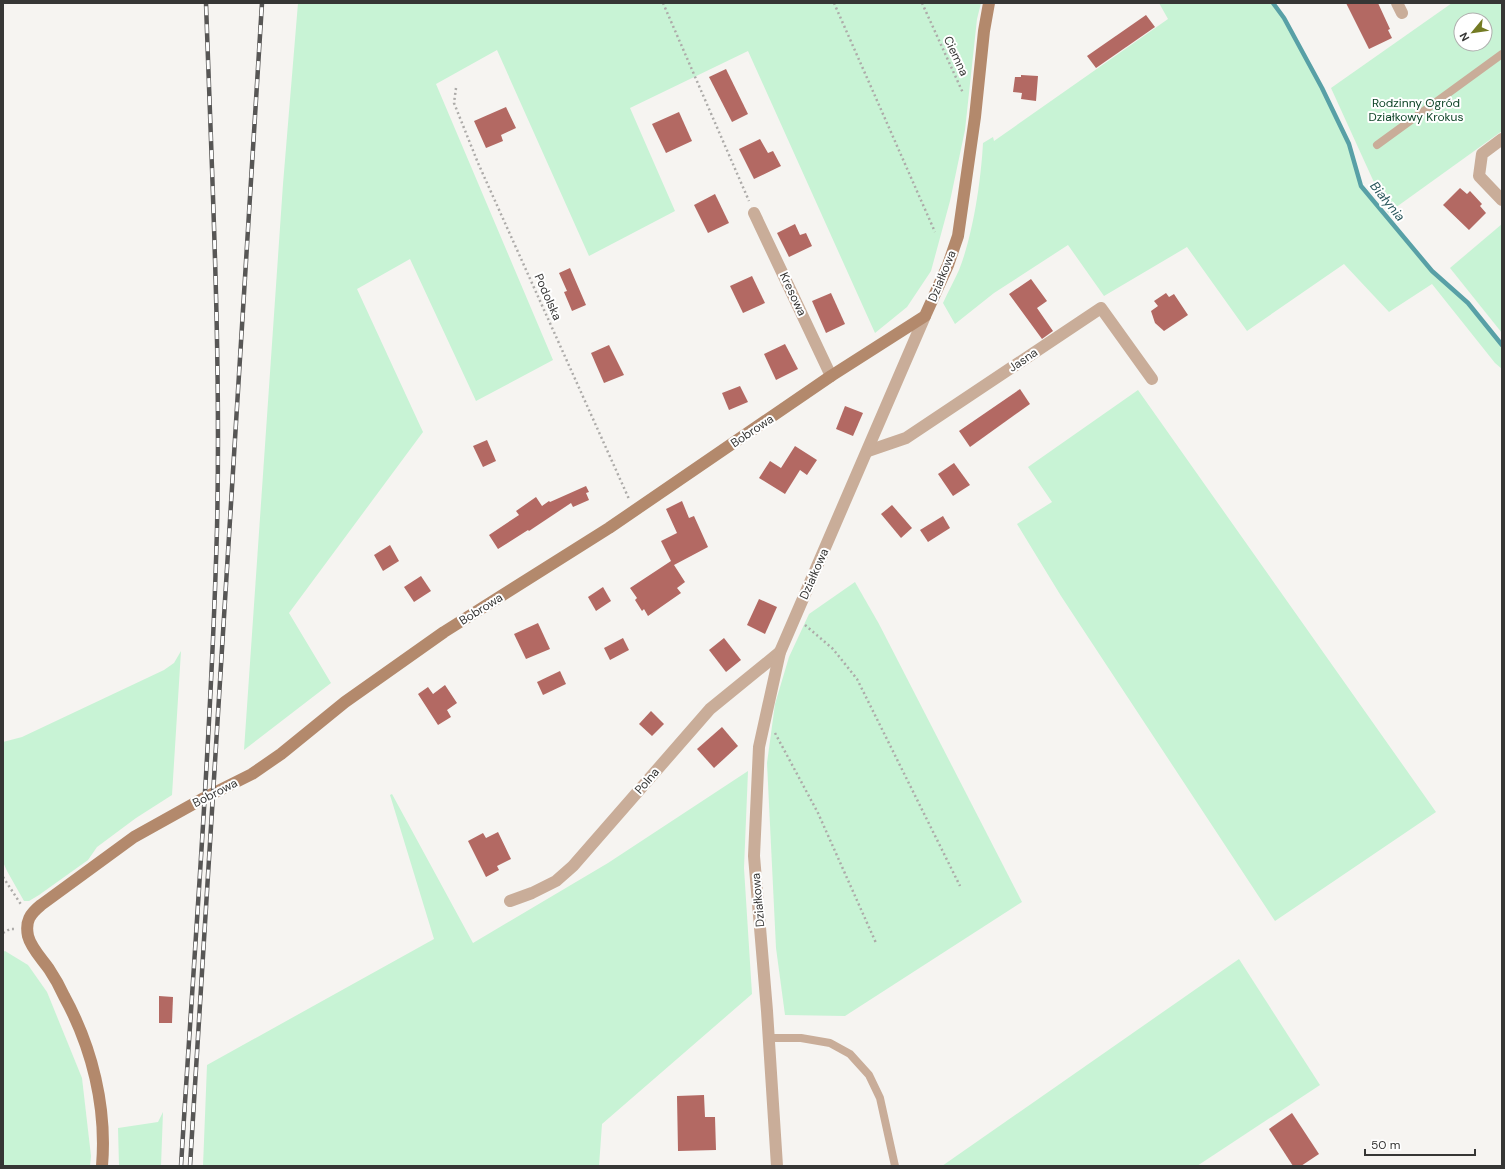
<svg xmlns="http://www.w3.org/2000/svg" width="1505" height="1169" viewBox="0 0 1505 1169" font-family="'DM Sans',sans-serif">
  <style>
    .green { fill: #c8f3d5; fill-rule: evenodd }
    .lines { fill: none; stroke-linecap: round; stroke-linejoin: round }
    .stream { stroke: #58a0a6; stroke-width: 4.5 }
    .building { fill: #b36963 }
    .path { stroke: #adaba9; stroke-width: 2.5; stroke-dasharray: 2 3; stroke-linecap: butt }
    .lane { stroke: #c9ad99; stroke-width: 8 }
    .street { stroke: #c9ad99; stroke-width: 12 }
    .secondary { stroke: #b3896c; stroke-width: 12 }
    .rail-casing { stroke: #575655; stroke-width: 4.5 }
    .rail { stroke: #fff; stroke-width: 3; stroke-dasharray: 9; stroke-linecap: butt }
    .labels { text-anchor: middle; stroke-width: 4; stroke-linejoin: round; paint-order: stroke }
    .street-label { font-size: 12px; fill: #363635; stroke: #fff }
    .park-label { font-size: 12px; fill: #0e4427; stroke: #fff }
    .water-label { font-size: 13px; font-style: italic; fill: #29565b; stroke: #fff }
  </style>
  <rect width="100%" height="100%" fill="#f6f4f1"/>
  <g class="green">
    <path d="M298,3H981L977,19L965,130L950,201L931,271L907,307L875,333L748,51L630,108L675,211L589,256L497,50L436,84L553,360L476,401L410,259L357,289L423,432L289,613L331,683L244,750L283,184Z"/>
    <path d="M1159,3H1273L1284,18L1322,88L1349,144L1361,186L1432,271L1468,303L1502,345V369L1495,363L1432,284L1389,312L1344,264L1247,331L1187,247L1104,296L1068,245L994,293L955,324L943,303C948,292 954,281 959,270C973,235 981,181 983,143L993,137L994,141L1168,19Z"/>
    <path d="M1452,3H1502V131L1388,213L1331,88ZM1461,20H1485V44H1461Z"/>
    <path d="M1502,224V333L1450,268Z"/>
    <path d="M1138,390L1436,812L1275,921L1061,596L1017,524L1052,502L1028,467Z"/>
    <path d="M855,582L879,624L1022,902L845,1016L785,1015L776,948L767,763L775,704L789,657L809,614Z"/>
    <path d="M181,651L172,795L136,818L97,847L88,860L39,895L29,901H24L7,871L3,862V742L22,737L164,670L174,663Z"/>
    <path d="M748,771L744,868L752,994L602,1124L599,1166H203L207,1065L434,939L390,795L392,794L473,943L608,863Z"/>
    <path d="M5,951L28,965L47,992L82,1078L91,1156L90,1166H3V952Z"/>
    <path d="M1239,959L1320,1085L1197,1166H942Z"/>
    <path d="M163,1112L161,1166H119L118,1128L158,1122Z"/>
  </g>
  <g class="lines">
    <path class="stream" d="M1273,3L1284,18L1322,88L1349,144L1361,186L1432,271L1468,303L1502,345"/>
  </g>
  <g class="building">
    <path d="M1346,3H1378L1390,29L1388,30L1392,38L1369,49Z"/>
    <path d="M1146,15L1155,27L1096,68L1087,56Z"/>
    <path d="M726,69L748,114L732,122L709,77Z"/>
    <path d="M1021,75L1038,76L1036,101L1021,99L1022,93L1013,92L1015,77H1021Z"/>
    <path d="M506,107L516,128L501,135L503,141L486,148L474,121Z"/>
    <path d="M679,112L692,141L666,153L652,124Z"/>
    <path d="M760,139L768,153L773,151L781,166L754,179L739,149Z"/>
    <path d="M1460,188L1467,194L1470,191L1482,204L1480,206L1486,213L1469,230L1443,205Z"/>
    <path d="M715,194L729,223L708,233L694,205Z"/>
    <path d="M795,224L800,235L806,233L812,246L789,257L777,233Z"/>
    <path d="M570,268L586,305L572,311L564,292L567,291L559,273Z"/>
    <path d="M752,276L765,303L743,313L730,286Z"/>
    <path d="M1031,279L1047,301L1037,308L1053,331L1042,339L1009,294Z"/>
    <path d="M831,293L845,324L826,333L812,301Z"/>
    <path d="M1166,293L1169,297L1174,294L1188,315L1164,331L1155,323L1151,311L1158,306L1154,301Z"/>
    <path d="M785,344L798,369L776,380L764,354Z"/>
    <path d="M609,345L624,375L604,383L591,353Z"/>
    <path d="M740,386L748,402L729,410L722,393Z"/>
    <path d="M1020,389L1030,404L970,447L959,431Z"/>
    <path d="M845,406L863,413L853,436L836,429Z"/>
    <path d="M487,440L496,461L483,467L473,446Z"/>
    <path d="M795,446L817,460L807,475L800,470L785,494L759,478L770,461L781,468Z"/>
    <path d="M954,463L970,485L953,496L938,474Z"/>
    <path d="M586,486L589,492L586,493L589,500L573,507L571,503L529,531L528,530L498,549L489,535L519,515L516,511L536,497L542,506L549,501L550,502Z"/>
    <path d="M682,501L689,518L694,516L708,547L674,565L685,582L677,588L681,593L648,616L644,609L642,611L635,600L637,598L630,588L671,561L661,541L677,533L666,509Z"/>
    <path d="M892,505L912,528L901,538L881,514Z"/>
    <path d="M943,516L950,528L928,542L920,530Z"/>
    <path d="M390,545L399,561L383,571L374,555Z"/>
    <path d="M421,576L431,591L414,602L404,587Z"/>
    <path d="M603,587L611,601L596,611L588,597Z"/>
    <path d="M759,599L777,607L765,634L747,625Z"/>
    <path d="M538,623L550,649L526,659L514,634Z"/>
    <path d="M623,638L629,650L610,660L604,648Z"/>
    <path d="M724,638L741,660L726,672L709,650Z"/>
    <path d="M560,671L566,684L543,695L537,682Z"/>
    <path d="M445,685L457,703L447,710L451,717L438,725L418,694L428,687L433,694Z"/>
    <path d="M651,711L664,724L652,736L639,724Z"/>
    <path d="M722,727L738,746L714,768L697,749Z"/>
    <path d="M498,832L511,859L497,866L499,870L486,877L468,841L483,833L486,838Z"/>
    <path d="M159,996L173,997L172,1023H159Z"/>
    <path d="M704,1095L705,1117H715L716,1150L678,1151L677,1096Z"/>
    <path d="M1292,1113L1319,1154L1301,1166H1293L1269,1129Z"/>
  </g>
  <g class="lines">
    <g class="path">
      <path d="M663,3L749,201"/>
      <path d="M834,3L935,232"/>
      <path d="M922,3L963,93"/>
      <path d="M456,88L454,103L478,163L629,499"/>
      <path d="M805,625L833,649L857,679L960,886"/>
      <path d="M775,733L818,813L876,943"/>
      <path d="M3,877L22,906"/>
      <path d="M3,933L10,929H15"/>
    </g>
    <g class="lane">
      <path d="M1377,145L1502,54"/>
      <path d="M769,1038H801L830,1043L850,1054L869,1075L880,1098L895,1166"/>
    </g>
    <g class="street">
      <path d="M1397,3L1402,13"/>
      <path d="M1502,139L1482,154L1479,176L1502,200"/>
      <path d="M754,213L831,376"/>
      <path d="M868,451L906,438L1101,308L1152,379"/>
      <path d="M510,901L532,893L556,881L573,866L710,709L780,652"/>
      <path d="M777,1166L767,1011L754,856L759,747L780,652L925,316"/>
    </g>
    <path class="secondary" d="M102,1166C107,1107 92,1047 64,996C60,987 55,978 49,969C42,959 31,948 28,936C25,921 30,914 41,905L134,837L204,798L252,774L281,754L345,702L444,632L609,528L831,376L925,316L948,265L958,236L975,117L984,31L989,3"/>
    <g class="rail-casing">
      <g id="rail">
        <path d="M181,1166C194,954 211,742 217,529C221,354 212,178 206,3"/>
        <path d="M190,1166L262,3"/>
      </g>
    </g>
    <use href="#rail" class="rail"/>
  </g>
  <g class="labels">
    <g class="street-label">
      <text transform="translate(956 56) rotate(65)" y="4">Ciemna</text>
      <text transform="translate(942 276) rotate(-68)" y="4">Działkowa</text>
      <text transform="translate(793 294) rotate(65)" y="4">Kresowa</text>
      <text transform="translate(548 297) rotate(66)" y="4">Podolska</text>
      <text transform="translate(1023 360) rotate(-34)" y="4">Jasna</text>
      <text transform="translate(752 431) rotate(-34)" y="4">Bobrowa</text>
      <text transform="translate(814 574) rotate(-66)" y="4">Działkowa</text>
      <text transform="translate(481 609) rotate(-32)" y="4">Bobrowa</text>
      <text transform="translate(647 781) rotate(-49)" y="4">Polna</text>
      <text transform="translate(215 793) rotate(-27)" y="4">Bobrowa</text>
      <text transform="translate(758 900) rotate(-95)" y="4">Działkowa</text>
    </g>
    <g class="park-label">
      <text x="1416" y="107">Rodzinny Ogród<tspan x="1416" dy="14">Działkowy Krokus</tspan></text>
    </g>
    <g class="water-label">
      <text transform="translate(1388 201) rotate(51)" y="5">Białynia</text>
    </g>
  </g>
  <rect width="1505" height="1169" fill="none" stroke="#363635" stroke-width="8"/>
  <g transform="translate(1473 32) rotate(241)"><circle r="19" fill="#ffffff" stroke="#afafae"/>
  <path d="M0-3L7 15L0 10L-7 15Z" fill="#747b24"/>
  <text y="-6" font-size="11" font-weight="bold" text-anchor="middle" fill="#363635">N</text>
  </g>
  <path d="M1365 1149v6h110v-6" fill="none" stroke="#363635" stroke-width="2"/>
  <text x="1371" y="1149" font-size="12" fill="#363635" stroke="#ffffff" stroke-width="3" paint-order="stroke">50 m</text>
</svg>
